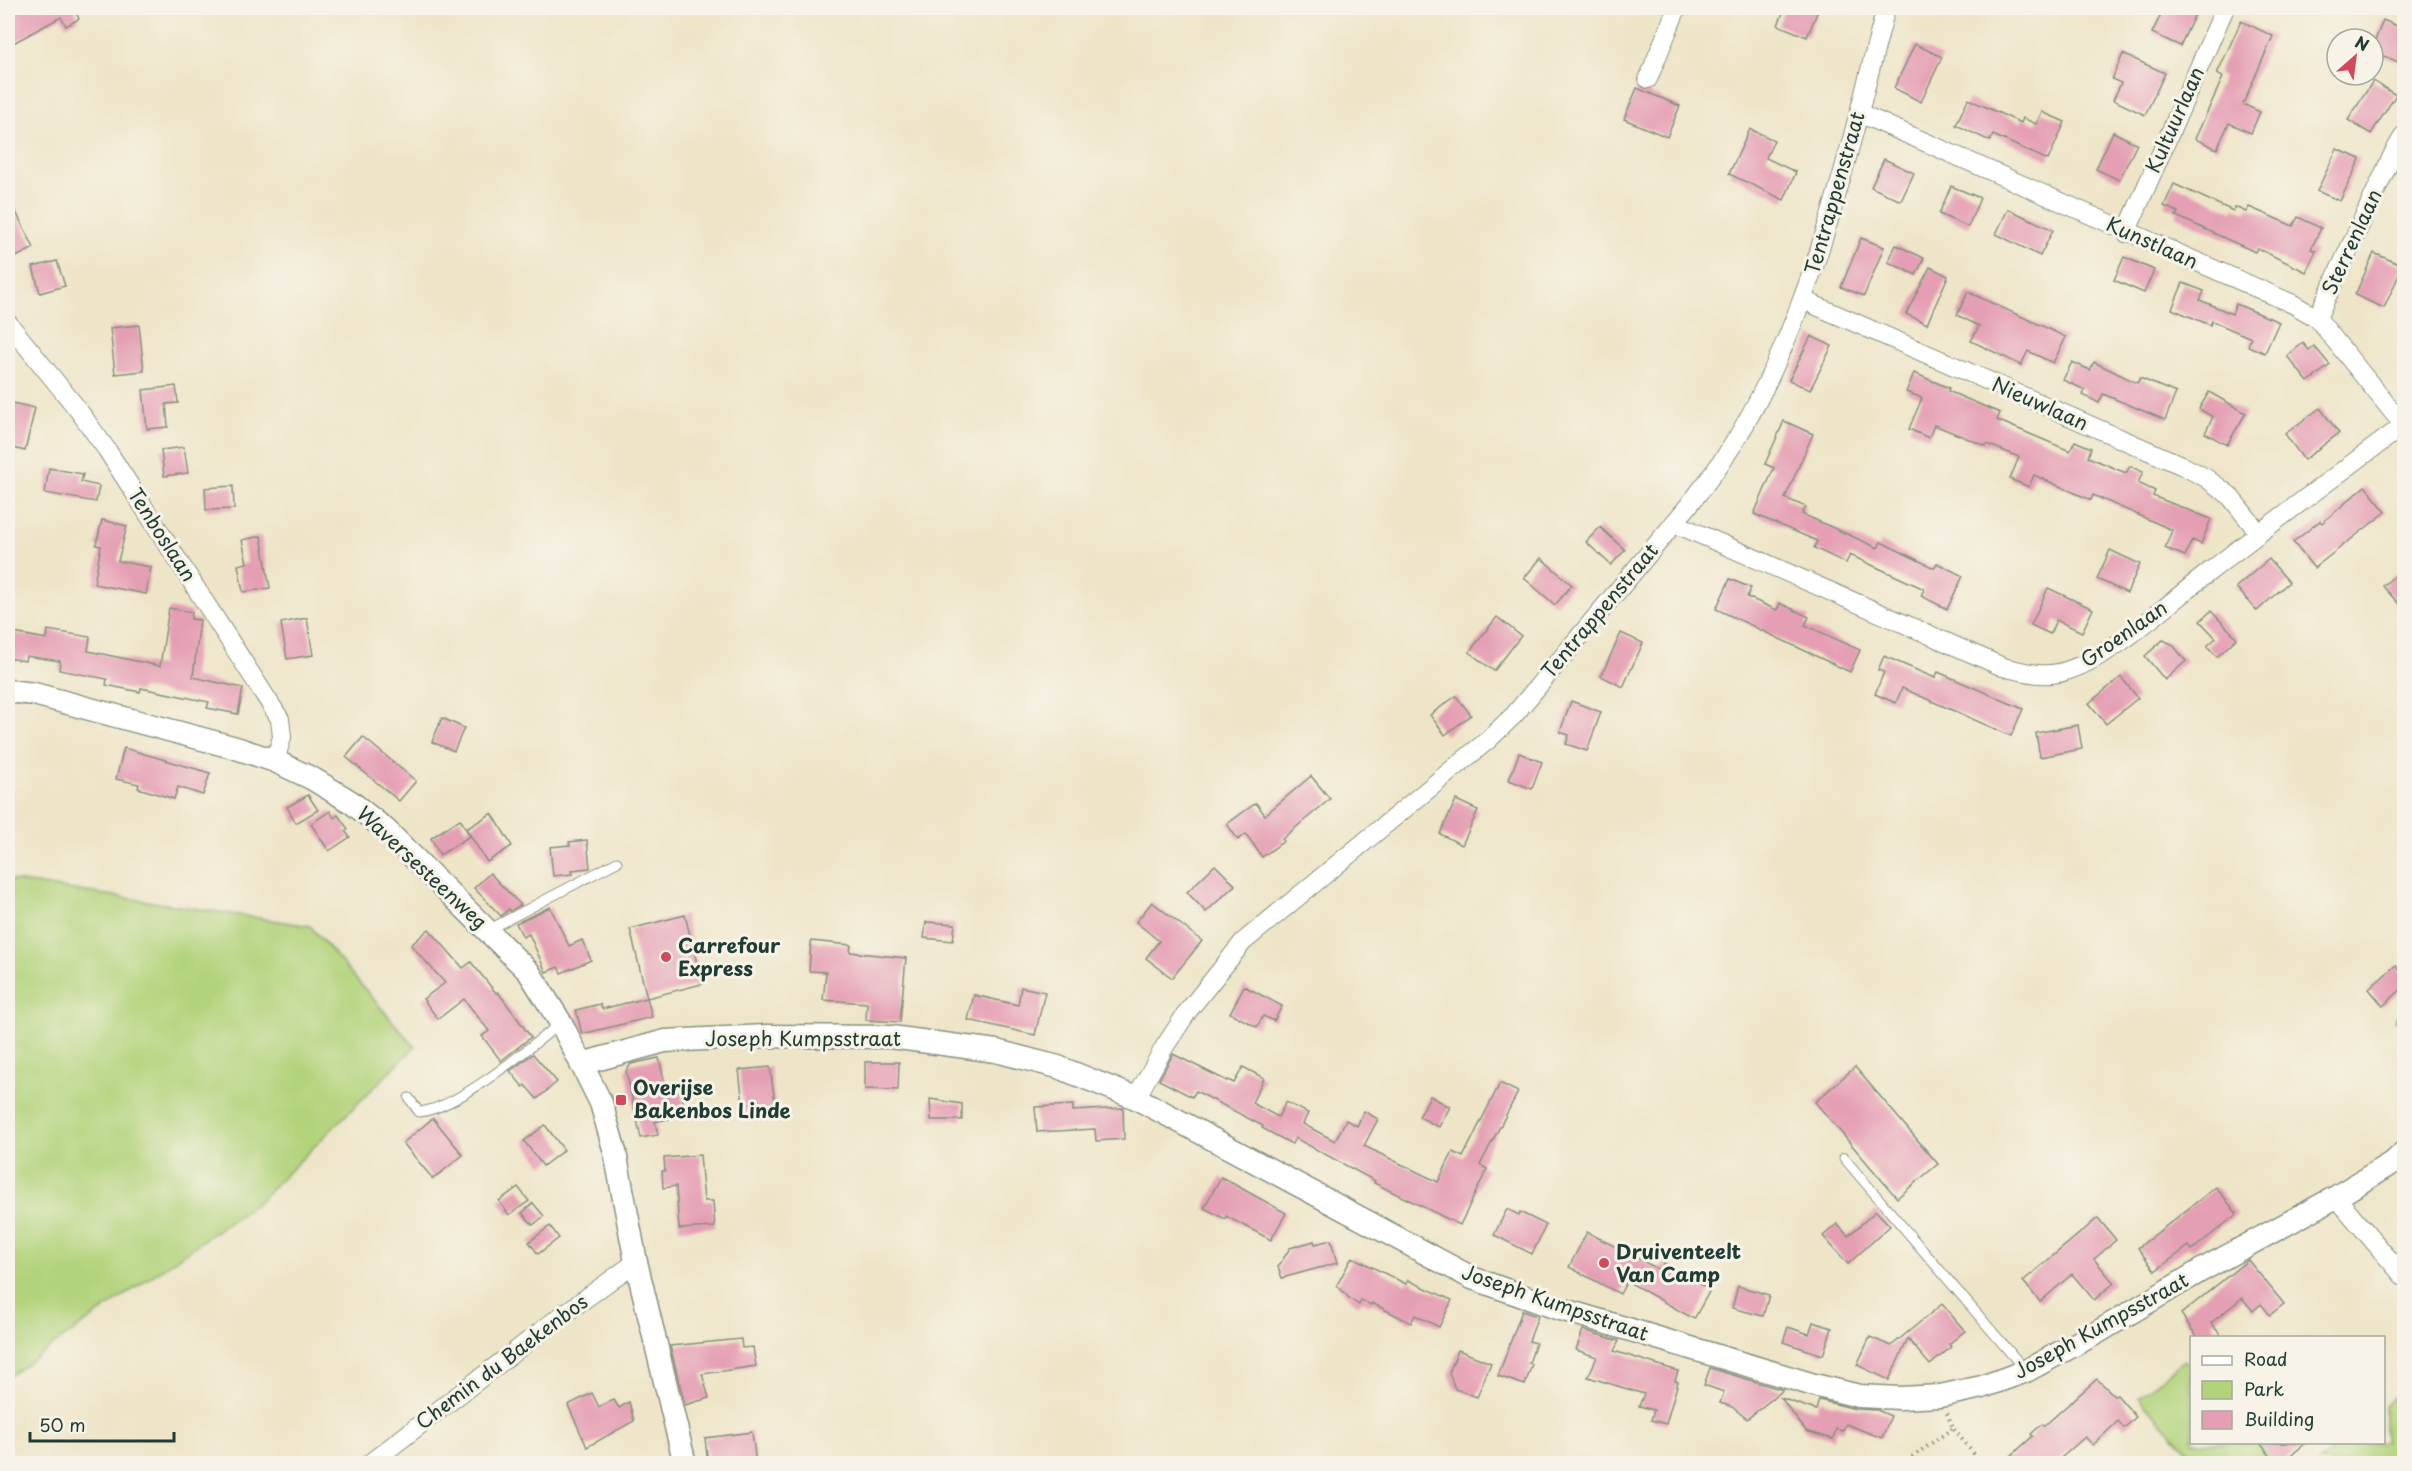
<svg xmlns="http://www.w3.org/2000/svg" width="2412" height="1471" viewBox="0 0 2412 1471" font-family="'Playpen Sans',sans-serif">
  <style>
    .green { fill: #b2d37a; stroke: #688857; stroke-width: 1.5 }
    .building { fill: #e59fb4 }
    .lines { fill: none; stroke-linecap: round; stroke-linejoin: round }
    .service-casing { stroke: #86917e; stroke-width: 11 }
    .minor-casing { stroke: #86917e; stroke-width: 20 }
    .tertiary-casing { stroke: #86917e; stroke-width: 25 }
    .path { stroke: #86917e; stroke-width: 4; stroke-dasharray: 1.5 4.5; stroke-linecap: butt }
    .service { stroke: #fff; stroke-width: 9 }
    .minor { stroke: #fff; stroke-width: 18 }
    .tertiary { stroke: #fff; stroke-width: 22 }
    .poi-dot { fill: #d1495b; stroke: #f7f3e8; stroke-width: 2 }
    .labels { text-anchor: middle; stroke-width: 6; stroke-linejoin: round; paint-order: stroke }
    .street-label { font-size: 20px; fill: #1f3d34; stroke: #f7f3e8 }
    .poi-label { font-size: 20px; font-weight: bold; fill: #1f3d34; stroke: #f7f3e8; text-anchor: start }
  </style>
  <rect width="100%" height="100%" fill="#f7f3e8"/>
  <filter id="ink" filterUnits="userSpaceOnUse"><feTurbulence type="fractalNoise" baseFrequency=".0167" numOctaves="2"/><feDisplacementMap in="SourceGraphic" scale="12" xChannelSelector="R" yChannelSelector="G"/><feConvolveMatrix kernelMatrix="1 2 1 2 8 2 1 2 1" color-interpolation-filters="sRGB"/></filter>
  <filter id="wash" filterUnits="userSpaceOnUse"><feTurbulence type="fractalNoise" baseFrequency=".008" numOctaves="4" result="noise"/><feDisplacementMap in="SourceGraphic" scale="24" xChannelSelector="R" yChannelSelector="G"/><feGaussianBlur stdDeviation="1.35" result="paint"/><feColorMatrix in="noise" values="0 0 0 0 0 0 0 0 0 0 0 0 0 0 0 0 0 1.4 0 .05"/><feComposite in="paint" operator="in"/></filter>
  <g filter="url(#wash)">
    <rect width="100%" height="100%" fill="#eee5c8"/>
    <g class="green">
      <path d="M8,880L310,926L415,1047L258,1202L8,1377Z"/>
      <path d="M2184,1360L2191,1367L2192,1442L2261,1443L2281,1463H2198L2139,1397Z"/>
      <path d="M2404,1388V1463H2318L2342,1443L2384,1442V1406Z"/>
    </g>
    <g id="blocks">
      <g class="building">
        <path d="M21,8H79L75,10L79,19L66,26L61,17L8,46V15Z"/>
        <path d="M1785,8H1819L1807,37L1778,25Z"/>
        <path d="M2164,8H2198L2180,46L2152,33Z"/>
        <path d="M2383,20L2404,29V64L2373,52V46Z"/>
        <path d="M2241,21L2273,36L2243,104L2260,112L2251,133L2229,123L2217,149L2195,139L2223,77L2217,74Z"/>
        <path d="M1915,44L1942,57L1921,102L1894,88Z"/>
        <path d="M2123,54L2165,73L2145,115L2113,100L2121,83L2112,79Z"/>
        <path d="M2373,81L2396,95L2371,134L2348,120Z"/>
        <path d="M1637,88L1680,106L1667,137L1624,119Z"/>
        <path d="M1968,99L2021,123L2023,118L2036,124L2042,112L2065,122L2048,160L1993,135L1990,141L1956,125Z"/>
        <path d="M1750,129L1774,140L1766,158L1796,172L1784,200L1729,174Z"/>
        <path d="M2113,132L2137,144L2119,180L2096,169Z"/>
        <path d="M2337,149L2360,159L2340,201L2317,191Z"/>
        <path d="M1884,159L1914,173L1901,201L1871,187Z"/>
        <path d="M2174,184L2233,211L2235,207L2246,212L2249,207L2293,226L2298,217L2321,228L2311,249L2316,251L2306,272L2257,248L2255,252L2176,216L2178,212L2164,206Z"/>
        <path d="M1951,186L1980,198L1968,227L1939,214Z"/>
        <path d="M8,196L34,248L8,261Z"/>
        <path d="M2008,209L2053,230L2040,256L1996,234Z"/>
        <path d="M1861,238L1884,247L1864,296L1841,287Z"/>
        <path d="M1896,245L1924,258L1916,275L1888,262Z"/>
        <path d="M2374,253L2403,266L2384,308L2355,295Z"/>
        <path d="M2124,257L2154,270L2144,293L2114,280Z"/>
        <path d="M57,261L65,286L40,293L33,267Z"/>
        <path d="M1930,267L1948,276L1927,324L1906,314Z"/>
        <path d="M2183,283L2204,291L2200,300L2232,314L2236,304L2279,322L2265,353L2248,346L2251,338L2212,321L2210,325L2172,309Z"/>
        <path d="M1968,292L2066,337L2053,363L2028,351L2021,365L1971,341L1979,326L1957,315Z"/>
        <path d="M139,325L144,371L115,374L110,328Z"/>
        <path d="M1811,336L1832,346L1810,390L1789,380Z"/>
        <path d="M2303,343L2309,350L2314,346L2330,365L2308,382L2287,356Z"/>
        <path d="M2072,362L2090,370L2094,362L2137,383L2140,378L2176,393L2165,420L2103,394L2099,403L2083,395L2085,390L2063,380Z"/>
        <path d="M1914,373L1949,388L1948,391L2000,413L1997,420L2070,451L2075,441L2091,448L2088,457L2126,473L2130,466L2143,472L2138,483L2155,491L2153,496L2211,519L2201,544L2192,540L2185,556L2165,548L2172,530L2093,495L2091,500L2034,475L2029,487L2010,479L2019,457L1987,444L1986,446L1934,425L1929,438L1909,429L1922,398L1906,392Z"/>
        <path d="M176,386L178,403L166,404L168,427L147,429L143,390Z"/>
        <path d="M2209,392L2246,413L2227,445L2205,433L2213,417L2199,409Z"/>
        <path d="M8,402L35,408L25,451L8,447Z"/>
        <path d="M2320,408L2339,433L2304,460L2285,434Z"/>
        <path d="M1784,421L1813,434L1785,498L1806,507L1802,514L1878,548L1881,542L1934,568L1937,563L1963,576L1947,609L1921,596L1924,589L1850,555L1846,563L1814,548L1817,541L1754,514L1774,468L1765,464Z"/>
        <path d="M184,447L188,473L164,476L161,450Z"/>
        <path d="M49,468L83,474L81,482L99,486L96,502L45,493Z"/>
        <path d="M233,486L234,509L206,510L205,488Z"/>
        <path d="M2365,486L2386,512L2314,568L2293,542L2320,521L2322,523Z"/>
        <path d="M102,520L127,526L118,561L151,567L146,594L94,584L101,546L96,545Z"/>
        <path d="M1600,527L1625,550L1611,565L1586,542Z"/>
        <path d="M261,536L270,588L243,592L238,565L247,563L242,540Z"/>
        <path d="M2110,550L2140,564L2127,593L2097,579Z"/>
        <path d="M1541,558L1572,585L1555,605L1524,578Z"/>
        <path d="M2269,559L2289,582L2257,611L2236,587Z"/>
        <path d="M2404,567V610L2383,586Z"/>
        <path d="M1730,579L1751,588L1747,597L1777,610L1780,603L1809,617L1805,625L1860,650L1850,672L1716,609Z"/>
        <path d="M2048,588L2093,609L2082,632L2056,620L2050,634L2031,625Z"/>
        <path d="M169,608L192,612L191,619L200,620L193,677L243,688L238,714L207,708L209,702L141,688L140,692L106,685L107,679L59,670L60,661L26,656L25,661L8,658V632L47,639L48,630L90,637L88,651L160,666Z"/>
        <path d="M2211,611L2237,638L2217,657L2207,646L2216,638L2200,621Z"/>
        <path d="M1497,617L1521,636L1494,671L1469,652Z"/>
        <path d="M307,618L313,655L287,659L281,623Z"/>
        <path d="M1621,633L1643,643L1623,687L1601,676Z"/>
        <path d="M2163,640L2172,644L2186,661L2165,680L2145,656Z"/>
        <path d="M1884,656L1935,678L1938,672L2023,709L2011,736L1902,688L1896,703L1875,694L1884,672L1878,670Z"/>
        <path d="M2121,677L2138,698L2106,724L2089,703Z"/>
        <path d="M1456,696L1471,715L1445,735L1430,715Z"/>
        <path d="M1571,701L1601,712L1587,751L1566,744L1569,735L1560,732Z"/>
        <path d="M442,718L464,728L454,751L432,742Z"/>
        <path d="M2078,725L2082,749L2040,757L2036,733Z"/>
        <path d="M363,737L416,781L399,801L346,757Z"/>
        <path d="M124,748L210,773L203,795L178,787L174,799L138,788L139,784L116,779Z"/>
        <path d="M1519,753L1542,762L1532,789L1509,780Z"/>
        <path d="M1311,776L1330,799L1282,839L1284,841L1262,857L1246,834L1238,840L1227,824L1256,803L1265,815Z"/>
        <path d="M308,795L318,810L296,823L287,807Z"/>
        <path d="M1456,800L1478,810L1462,845L1440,834Z"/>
        <path d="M330,811L334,818L338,815L348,829L345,831L350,837L329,851L311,824Z"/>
        <path d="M492,813L512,846L487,862L466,829Z"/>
        <path d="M460,819L470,836L440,855L431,838Z"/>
        <path d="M587,840L590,868L572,870L573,874L553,876L550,847L570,845L569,842Z"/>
        <path d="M1215,865L1235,885L1206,912L1187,892Z"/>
        <path d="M490,873L501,885L521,905L510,911L509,909L501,916L474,888Z"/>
        <path d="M1152,902L1202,941L1172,978L1146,958L1159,941L1136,922Z"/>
        <path d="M550,907L569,946L582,940L591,960L561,973L558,967L546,972L529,934L523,937L516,923Z"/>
        <path d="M685,915L702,984L647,998L652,1017L582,1034L576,1010L600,1004L602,1009L647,998L630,929Z"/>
        <path d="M926,922L955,924L953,941L924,938Z"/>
        <path d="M429,929L463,968L471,962L496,993L498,992L531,1037L501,1061L482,1036L489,1031L464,999L438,1019L423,999L445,983L411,945Z"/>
        <path d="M811,941L851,945L850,952L906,958L900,1022L866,1020L867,1003L823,1000L826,972L809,971Z"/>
        <path d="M2396,965L2404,975V987L2383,1006L2369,989Z"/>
        <path d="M1244,986L1282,1006L1274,1021L1263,1016L1257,1027L1230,1013Z"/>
        <path d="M1021,987L1045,992L1035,1035L968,1020L974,995L1018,1005Z"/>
        <path d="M533,1054L557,1082L537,1099L525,1085L523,1087L510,1071Z"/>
        <path d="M1173,1054L1227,1081L1228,1080L1234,1083L1243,1067L1264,1078L1252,1103L1278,1117L1286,1102L1308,1113L1303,1124L1335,1141L1346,1120L1357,1126L1364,1111L1378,1119L1364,1146L1438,1182L1453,1152L1463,1157L1500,1083L1518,1092L1480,1165L1487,1169L1460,1225L1374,1183L1375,1181L1295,1138L1292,1144L1262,1128L1263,1126L1196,1091L1192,1097L1159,1080Z"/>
        <path d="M659,1058L667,1093L681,1092L686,1115L655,1122L658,1135L641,1138L626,1071L631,1064Z"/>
        <path d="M865,1062H899L898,1090L865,1089Z"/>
        <path d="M770,1067L776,1110L744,1113L739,1070Z"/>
        <path d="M1855,1067L1938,1164L1897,1198L1815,1102Z"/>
        <path d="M1430,1096L1450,1107L1439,1127L1419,1117Z"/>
        <path d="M930,1099L962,1104V1120H931Z"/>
        <path d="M1073,1105V1111L1123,1108L1124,1139L1096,1141L1095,1129L1037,1132L1035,1107Z"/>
        <path d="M433,1118L463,1155L433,1179L403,1143Z"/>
        <path d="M545,1125L564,1150L543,1166L524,1141Z"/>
        <path d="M700,1155L704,1201H713L715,1227L679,1229L676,1186L663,1188L662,1171H665L664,1158Z"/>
        <path d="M1221,1177L1286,1213L1271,1240L1226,1216L1225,1219L1204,1208Z"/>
        <path d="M518,1187L529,1201L509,1215L499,1201Z"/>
        <path d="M2216,1187L2237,1214L2192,1250L2189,1246L2155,1271L2138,1248Z"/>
        <path d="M533,1203L544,1216L533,1225L522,1213Z"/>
        <path d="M1507,1209L1519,1215L1520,1212L1546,1225L1532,1254L1494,1235Z"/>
        <path d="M1876,1211L1890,1226L1848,1264L1823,1236L1837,1224L1848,1236Z"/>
        <path d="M2098,1218L2116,1240L2094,1259L2114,1283L2094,1300L2072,1274L2040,1302L2023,1281Z"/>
        <path d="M550,1226L559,1238L538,1254L529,1242Z"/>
        <path d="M1587,1232L1660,1270L1664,1263L1710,1290L1694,1319L1627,1281L1620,1294L1569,1267Z"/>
        <path d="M1331,1240L1337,1263L1282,1278L1278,1267L1290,1248L1314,1241L1315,1244Z"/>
        <path d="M1352,1257L1406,1284L1408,1280L1452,1300L1439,1327L1415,1315L1411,1323L1372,1303L1371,1305L1361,1300L1359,1305L1349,1298L1337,1285Z"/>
        <path d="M2248,1260L2284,1304L2270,1315L2261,1304L2253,1311L2242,1298L2211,1323L2223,1338H2198L2181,1314Z"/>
        <path d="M1738,1286L1769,1295L1763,1316L1732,1308Z"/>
        <path d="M1942,1304L1965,1331L1949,1344L1951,1347L1930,1365L1908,1339L1889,1380L1857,1365L1870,1337L1891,1346Z"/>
        <path d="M1522,1311L1538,1316L1529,1341L1536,1343L1529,1363L1532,1364L1525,1385L1498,1376Z"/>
        <path d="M1813,1322L1832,1328L1823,1355L1783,1342L1788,1327L1809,1334Z"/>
        <path d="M1583,1330L1619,1341L1614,1351L1678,1371L1675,1381L1678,1382L1666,1424L1651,1420L1654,1410L1639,1406L1644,1394L1588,1377L1597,1357L1576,1350Z"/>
        <path d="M741,1339L742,1348L753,1347L756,1366L702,1374L709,1398L685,1405L670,1346Z"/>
        <path d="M1458,1350L1491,1363L1477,1397L1455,1389L1449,1373Z"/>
        <path d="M1710,1368L1783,1390L1747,1419L1732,1407L1720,1403L1724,1392L1704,1385Z"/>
        <path d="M2097,1379L2115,1396L2117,1395L2136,1417L2124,1428L2118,1421L2093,1445L2085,1437L2054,1464H2002L2033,1436L2031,1434L2042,1424L2044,1426Z"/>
        <path d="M592,1393L599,1407L614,1400L619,1408L629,1402L634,1421L587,1447L568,1405Z"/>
        <path d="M1781,1398L1816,1410L1819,1400L1856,1409L1877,1410L1891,1416L1882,1438L1846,1424L1843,1431L1836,1429L1833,1439L1806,1431Z"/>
        <path d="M752,1432L756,1464H708L705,1438Z"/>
        <path d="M2260,1443H2306L2280,1464H2277Z"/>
      </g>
    </g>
  </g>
  <g filter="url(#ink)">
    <use href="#blocks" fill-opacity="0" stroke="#86917e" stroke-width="1.5"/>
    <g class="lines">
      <g class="service-casing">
        <g id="service">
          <path d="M488,930L617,862"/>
          <path d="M2400,1024L2404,1029"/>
          <path d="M409,1098L419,1112C458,1109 528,1048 561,1023"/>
          <path d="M1844,1158L2026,1371"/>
        </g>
      </g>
      <g class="minor-casing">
        <g id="minor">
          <path d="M1648,79L1677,8"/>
          <path d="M1859,113L2293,304L2317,318L2404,426"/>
          <path d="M2126,233L2225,8"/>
          <path d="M1803,300L2181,465L2206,478L2229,495L2259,533"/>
          <path d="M2317,318L2393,154L2404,135"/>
          <path d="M8,323L76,407L107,450L280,719L282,737L275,761"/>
          <path d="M1674,523L2003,667C2023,672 2046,678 2066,671C2113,656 2164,607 2204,576C2270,524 2337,475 2404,425"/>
          <path d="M1136,1098L1165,1046L1188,1011L1243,942L1488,740L1514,715C1558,663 1601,610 1645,558C1676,521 1708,484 1734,443C1813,314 1848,153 1886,8"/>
          <path d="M2336,1197L2404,1277"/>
          <path d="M369,1464L557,1319L636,1262"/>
        </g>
      </g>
      <g class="tertiary-casing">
        <g id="tertiary">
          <path d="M8,691L34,694L236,748L275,761L313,779L351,802L386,830L529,972L561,1023L601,1103L615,1152L636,1262L685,1464"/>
          <path d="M581,1064L665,1041L766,1036L891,1037L996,1051L1058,1067L1136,1098L1472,1278L1551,1306L1814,1385L1859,1396L1900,1398L1940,1396L1982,1387L2026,1371L2098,1332L2200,1271L2336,1197L2395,1161L2404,1152"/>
        </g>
      </g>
      <g class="path">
        <path d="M1947,1413L1953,1428L1982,1464"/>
        <path d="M1902,1464L1953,1428"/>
      </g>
      <use href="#service" class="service"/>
      <use href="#minor" class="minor"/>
      <use href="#tertiary" class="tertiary"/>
    </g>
  </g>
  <g class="poi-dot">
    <circle cx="666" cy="957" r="6"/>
    <rect x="615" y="1094" width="12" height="12" rx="3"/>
    <circle cx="1604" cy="1263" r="6"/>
  </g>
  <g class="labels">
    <g class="street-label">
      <text transform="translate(2175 120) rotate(-66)" y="7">Kultuurlaan</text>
      <text transform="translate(1835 193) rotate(-74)" y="7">Tentrappenstraat</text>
      <text transform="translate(2352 242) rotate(-65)" y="7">Sterrenlaan</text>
      <text transform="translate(2152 243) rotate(24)" y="7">Kunstlaan</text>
      <text transform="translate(2040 404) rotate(24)" y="7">Nieuwlaan</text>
      <text transform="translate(162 535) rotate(57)" y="7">Tenboslaan</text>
      <text transform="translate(1600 611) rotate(-50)" y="7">Tentrappenstraat</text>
      <text transform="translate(2124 634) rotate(-35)" y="7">Groenlaan</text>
      <text transform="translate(422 868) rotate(43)" y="7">Waversesteenweg</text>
      <text x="803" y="1046">Joseph Kumpsstraat</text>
      <text transform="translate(1555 1303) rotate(19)" y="7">Joseph Kumpsstraat</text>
      <text transform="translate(2101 1326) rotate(-29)" y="7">Joseph Kumpsstraat</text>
      <text transform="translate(502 1362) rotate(-37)" y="7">Chemin du Baekenbos</text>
    </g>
    <g class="poi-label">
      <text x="678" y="953">Carrefour<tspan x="678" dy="23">Express</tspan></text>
      <text x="633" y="1095">Overijse<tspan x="633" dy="23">Bakenbos Linde</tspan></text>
      <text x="1616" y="1259">Druiventeelt<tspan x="1616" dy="23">Van Camp</tspan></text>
    </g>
  </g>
  <rect width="2412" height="1471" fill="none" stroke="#f7f3e8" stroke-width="30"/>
  <rect x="2190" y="1336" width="195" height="108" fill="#f7f3e8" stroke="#a1aaa0" stroke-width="1.5"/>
  <rect x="2202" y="1356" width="30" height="9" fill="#ffffff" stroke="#a1aaa0" stroke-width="1.5"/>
  <text x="2244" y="1366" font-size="18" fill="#1f3d34">Road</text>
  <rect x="2202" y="1381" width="30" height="18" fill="#b2d37a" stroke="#a1aaa0" stroke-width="1.5"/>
  <text x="2244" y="1396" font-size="18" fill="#1f3d34">Park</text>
  <rect x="2202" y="1411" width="30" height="18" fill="#e59fb4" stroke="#a1aaa0" stroke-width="1.5"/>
  <text x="2244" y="1426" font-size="18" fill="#1f3d34">Building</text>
  <g transform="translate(2355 57) rotate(28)"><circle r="28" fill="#f7f3e8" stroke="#a1aaa0" stroke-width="1.5"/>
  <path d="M0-4.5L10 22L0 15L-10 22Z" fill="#d1495b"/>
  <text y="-9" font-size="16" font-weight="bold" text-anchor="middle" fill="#1f3d34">N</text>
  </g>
  <path d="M30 1432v9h144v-9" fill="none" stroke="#1f3d34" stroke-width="3"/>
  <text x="39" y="1432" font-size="18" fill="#1f3d34" stroke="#f7f3e8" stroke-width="4.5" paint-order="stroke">50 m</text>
</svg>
